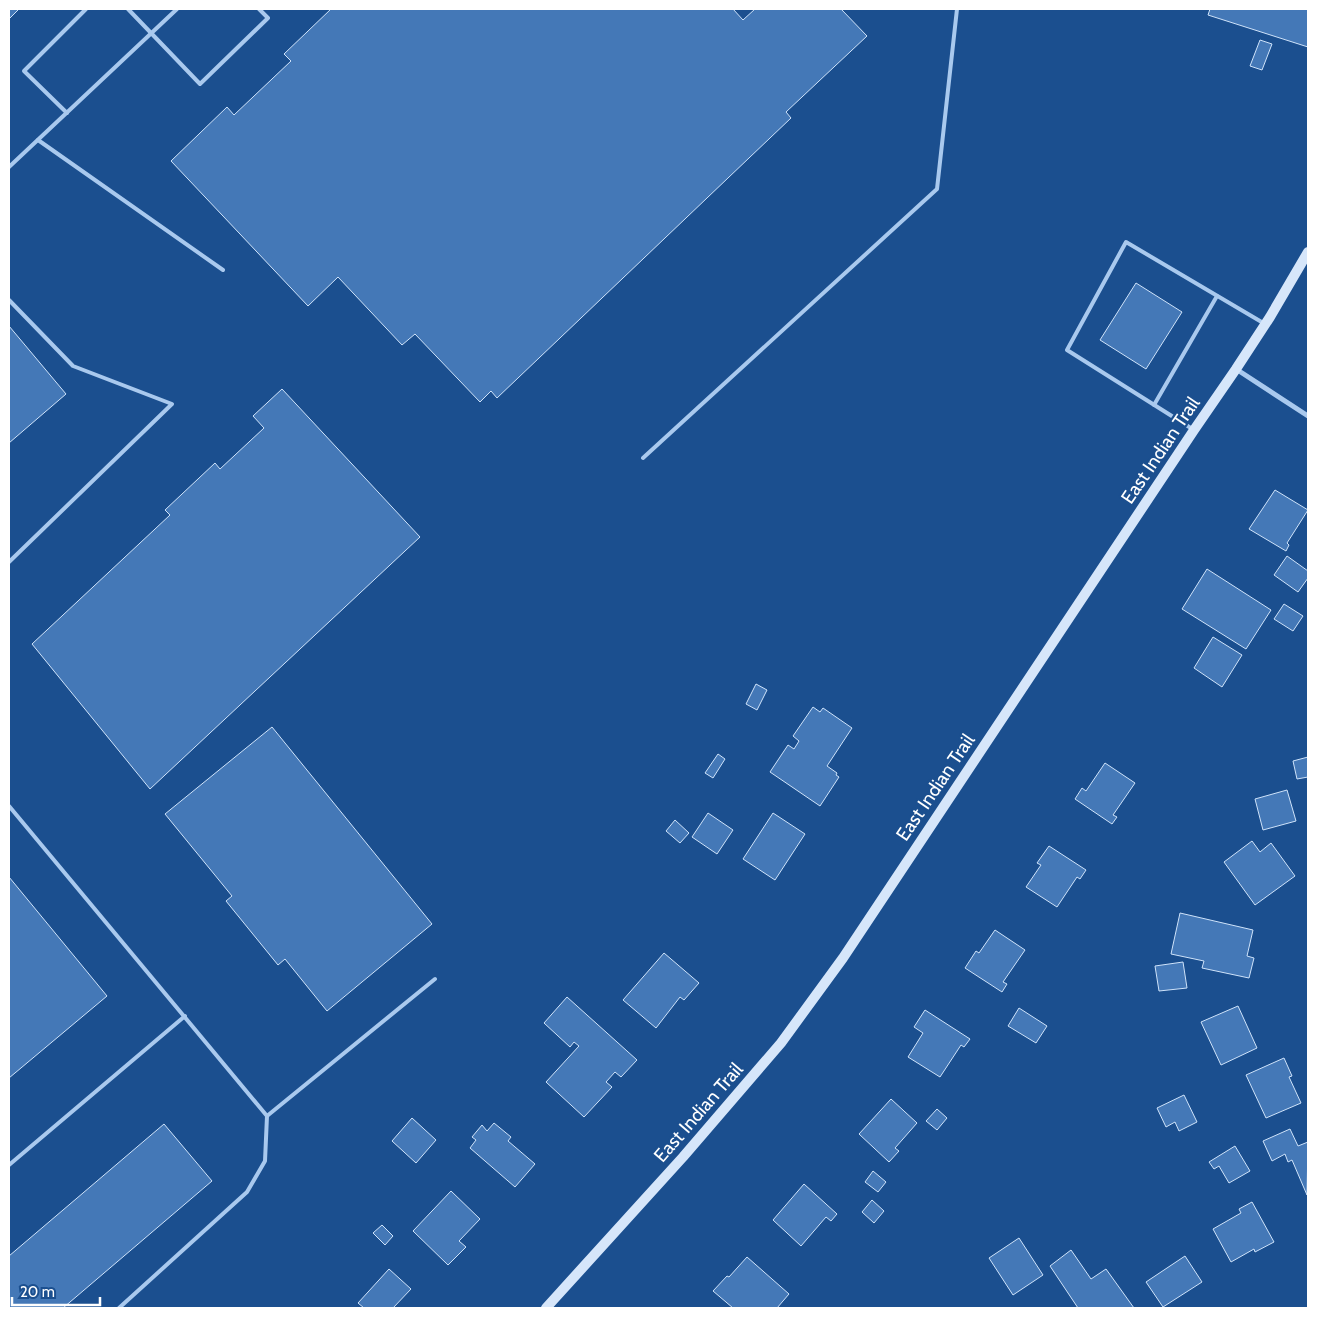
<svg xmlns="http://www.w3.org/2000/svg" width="1317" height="1317" viewBox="0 0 1317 1317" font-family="Cabin,sans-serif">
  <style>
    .building { fill: #4478b7; stroke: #cfe3fa }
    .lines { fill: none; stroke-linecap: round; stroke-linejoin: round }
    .lane { stroke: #a9c9ee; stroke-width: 4 }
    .street { stroke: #a9c9ee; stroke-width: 5 }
    .secondary { stroke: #d6e6fa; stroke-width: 10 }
    .labels { text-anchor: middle; stroke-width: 4.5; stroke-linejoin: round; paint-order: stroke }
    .street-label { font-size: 19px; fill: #fff; stroke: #1b4f8f }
  </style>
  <rect width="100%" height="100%" fill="#1b4f8f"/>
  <g class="building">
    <path d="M9,9H19L9,19Z"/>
    <path d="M331,9H733L743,20L755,9H841L867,36L786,112L791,118L497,398L491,391L480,402L415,334L402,345L338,277L308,306L171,161L227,107L234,115L291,61L284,54Z"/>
    <path d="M1210,9H1308V47L1208,15Z"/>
    <path d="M1260,40L1272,44L1262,70L1250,66Z"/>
    <path d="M1136,283L1182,312L1146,369L1100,340Z"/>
    <path d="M9,326L66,394L9,443Z"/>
    <path d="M282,389L420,537L150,789L32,644L170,515L165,510L215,463L220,469L264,428L253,416Z"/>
    <path d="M1275,490L1308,510L1287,543L1289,545L1286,551L1249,529Z"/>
    <path d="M1287,556L1308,571V578L1298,592L1274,575Z"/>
    <path d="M1207,569L1271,610L1246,649L1182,609Z"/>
    <path d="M1284,604L1303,616L1293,631L1274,619Z"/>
    <path d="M1213,637L1242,655L1222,687L1194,668Z"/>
    <path d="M756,684L767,690L757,710L746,704Z"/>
    <path d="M813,707L820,712L823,708L852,728L827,766L837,773L836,775L839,777L820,806L770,772L788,745L794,749L799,741L793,736Z"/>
    <path d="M272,727L432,924L327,1011L285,959L278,965L226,901L232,896L165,814Z"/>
    <path d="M718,754L725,759L713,778L705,773Z"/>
    <path d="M1308,757V777L1297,779L1293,761Z"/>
    <path d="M1105,763L1135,783L1113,815L1117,817L1112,824L1075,799L1082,788L1086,791Z"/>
    <path d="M1287,790L1296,821L1263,830L1255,799Z"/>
    <path d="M708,813L733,830L717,854L692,837Z"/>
    <path d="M773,813L805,834L775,880L743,859Z"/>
    <path d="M675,820L689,833L680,843L666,831Z"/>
    <path d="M1252,841L1260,852L1271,843L1295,876L1255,905L1224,862Z"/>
    <path d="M1049,846L1086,870L1080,879L1077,877L1057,907L1026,887L1041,865L1037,863Z"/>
    <path d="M9,877L107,996L9,1078Z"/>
    <path d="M1180,913L1253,930L1247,956L1254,958L1249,978L1202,968L1204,961L1171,954Z"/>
    <path d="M995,930L1025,950L1003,982L1007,984L1002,992L965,968L976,951L979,953Z"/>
    <path d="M664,953L699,983L684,1000L680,997L656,1028L623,1000Z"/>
    <path d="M1183,962L1187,988L1159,991L1155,966Z"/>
    <path d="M567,997L637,1060L621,1077L615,1072L606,1082L612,1087L584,1117L546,1082L579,1046L574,1042L570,1047L544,1023Z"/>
    <path d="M1238,1006L1257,1048L1221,1065L1201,1022Z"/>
    <path d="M1019,1008L1047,1026L1036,1043L1008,1026Z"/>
    <path d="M925,1010L970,1039L964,1047L961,1045L940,1077L908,1057L923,1033L914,1027Z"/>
    <path d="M1284,1058L1292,1076L1289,1077L1301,1103L1266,1118L1246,1075Z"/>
    <path d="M1184,1095L1197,1122L1179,1131L1175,1122L1166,1127L1157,1108Z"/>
    <path d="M891,1099L917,1123L895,1148L899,1151L889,1162L859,1134Z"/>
    <path d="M937,1109L947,1118L937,1130L926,1121Z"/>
    <path d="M412,1118L436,1140L416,1163L392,1141Z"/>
    <path d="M494,1123L511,1137L508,1141L535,1164L515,1187L470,1148L476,1140L472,1137L482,1125L487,1131Z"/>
    <path d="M164,1124L212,1181L63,1308H9V1256Z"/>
    <path d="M1290,1129L1298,1146L1308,1142L1307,1195L1292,1160L1288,1162L1285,1154L1272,1161L1263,1141Z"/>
    <path d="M1235,1146L1250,1171L1229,1183L1219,1166L1214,1169L1209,1162Z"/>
    <path d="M873,1171L886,1182L878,1192L865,1182Z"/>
    <path d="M804,1184L837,1214L831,1221L826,1217L801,1246L773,1220Z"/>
    <path d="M451,1191L480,1219L459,1241L466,1247L448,1265L413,1231Z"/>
    <path d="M872,1200L884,1211L874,1223L862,1212Z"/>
    <path d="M1252,1202L1274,1242L1255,1252L1254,1249L1231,1262L1213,1229L1241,1213L1239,1209Z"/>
    <path d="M382,1225L393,1236L385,1245L373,1233Z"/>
    <path d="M1019,1238L1043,1275L1013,1295L989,1258Z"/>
    <path d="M1071,1250L1091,1279L1106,1269L1134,1308H1078L1050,1266Z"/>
    <path d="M1185,1256L1202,1282L1163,1307L1146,1282Z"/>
    <path d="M747,1257L789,1294L777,1308H733L713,1291L727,1276L729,1277Z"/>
    <path d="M389,1269L411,1289L393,1308H364L358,1303Z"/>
  </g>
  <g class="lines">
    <g class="lane">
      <path d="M128,9L200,84L268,18L259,9"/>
      <path d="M67,113L24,71L86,9"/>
      <path d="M38,140L223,270"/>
      <path d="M9,167L177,9"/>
      <path d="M9,300L73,366L172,404L9,562"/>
      <path d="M1154,405L1217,296"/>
      <path d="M1194,430L1067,350L1126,242L1265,324"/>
      <path d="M643,458L937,189L957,9"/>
      <path d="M9,806L267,1116L435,979"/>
      <path d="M9,1165L185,1016"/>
      <path d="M119,1308L247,1192L265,1161L267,1116"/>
    </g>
    <path class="street" d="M1236,369L1308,416"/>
    <path class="secondary" d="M546,1308L683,1157L781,1043L843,958L1194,430L1236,369L1270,317L1308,252"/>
  </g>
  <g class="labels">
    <g class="street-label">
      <text transform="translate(1160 450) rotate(-56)" y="7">East Indian Trail</text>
      <text transform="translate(935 787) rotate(-56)" y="7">East Indian Trail</text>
      <text transform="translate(698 1112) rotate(-49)" y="7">East Indian Trail</text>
    </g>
  </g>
  <rect width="1317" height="1317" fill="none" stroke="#ffffff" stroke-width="20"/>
  <path d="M12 1297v8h88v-8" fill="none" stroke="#ffffff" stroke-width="2.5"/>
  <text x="20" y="1297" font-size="15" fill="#ffffff" stroke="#1b4f8f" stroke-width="4" paint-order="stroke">20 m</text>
</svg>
